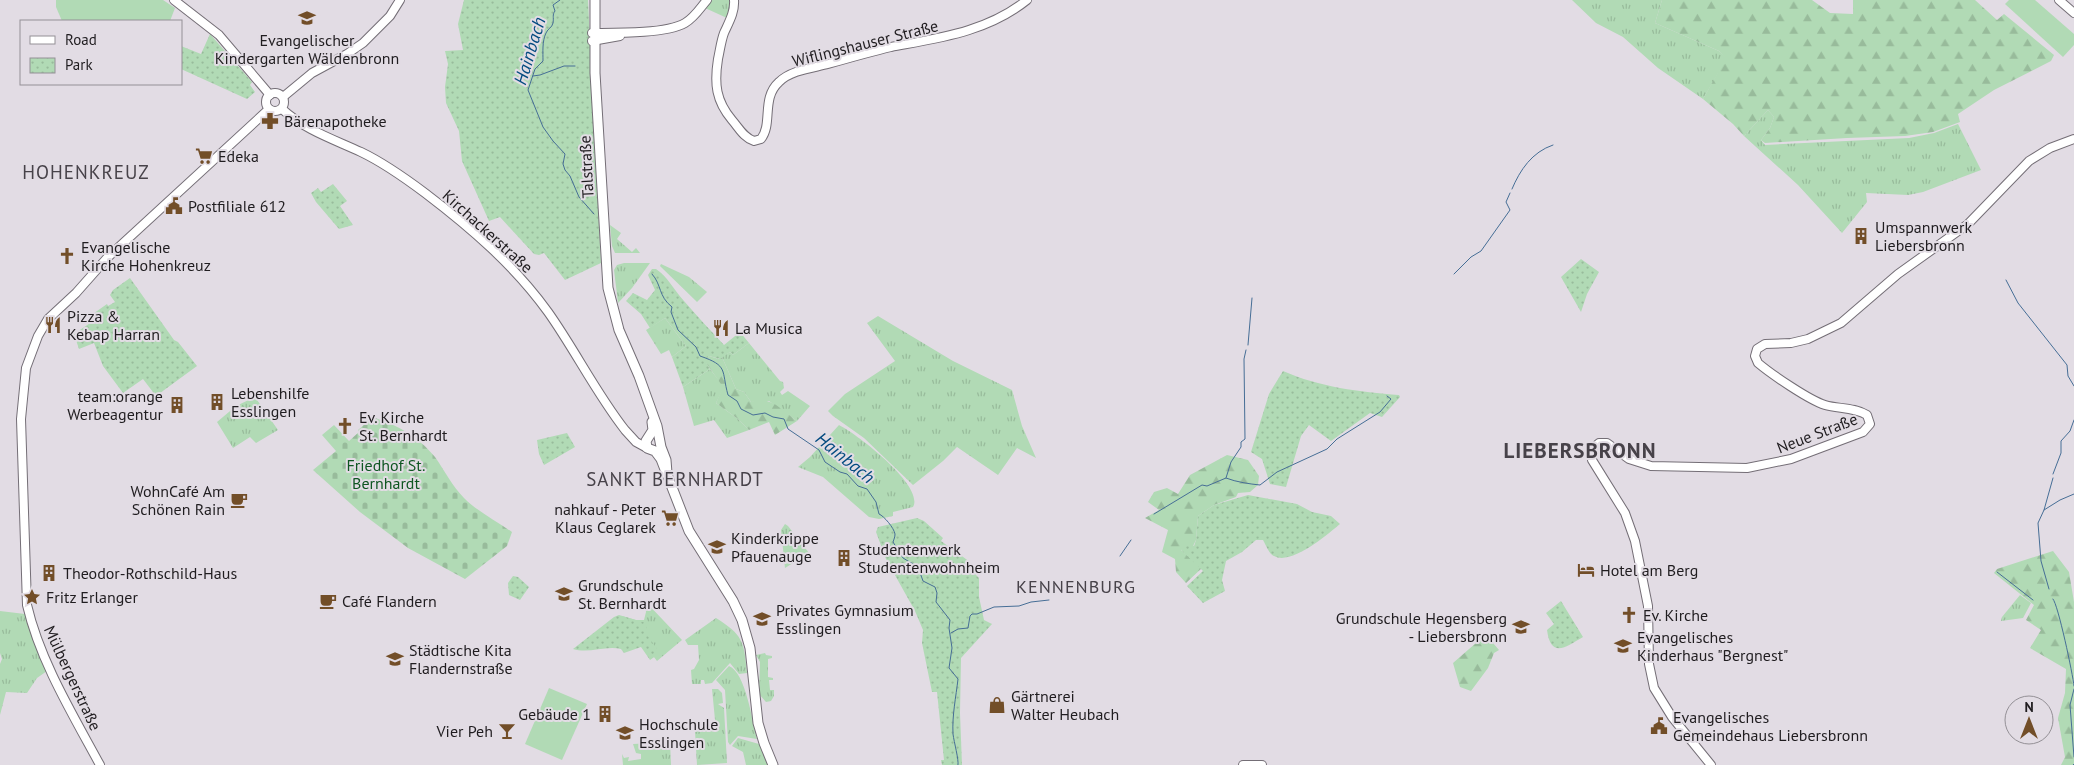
<svg xmlns="http://www.w3.org/2000/svg" width="2074" height="765" viewBox="0 0 2074 765" font-family="'PT Sans',sans-serif">
  <style>
    .grass { fill: url(#grass-tufts) }
    .forest { fill: url(#forest-firs) }
    .cemetery { fill: url(#cemetery-stones) }
    .park { fill: url(#park-dots) }
    .pitch { fill: #b1dab5 }
    .lines { fill: none; stroke-linecap: round; stroke-linejoin: round }
    .stream { stroke: #466e96; stroke-width: 1 }
    .tertiary-casing { stroke: #746e76; stroke-width: 10 }
    .secondary-casing { stroke: #746e76; stroke-width: 11 }
    .tertiary { stroke: #fff; stroke-width: 8 }
    .secondary { stroke: #fff; stroke-width: 9 }
    .labels { text-anchor: middle; stroke-width: 4; stroke-linejoin: round; paint-order: stroke }
    .poi-label { font-size: 16px; fill: #201d20; stroke: #e2dce4; text-anchor: start }
    .street-label { font-size: 16px; fill: #201d20; stroke: #e2dce4 }
    .park-label { font-size: 16px; fill: #0e5621; stroke: #e2dce4 }
    .water-label { font-size: 18px; font-style: italic; fill: #044b80; stroke: #e2dce4 }
    .neighbourhood-label { font-size: 18px; letter-spacing: 1px; fill: #474249; stroke: #e2dce4 }
    .quarter-label { font-size: 19px; letter-spacing: 1px; fill: #474249; stroke: #e2dce4 }
    .district-label { font-size: 21px; font-weight: bold; letter-spacing: 1px; fill: #474249; stroke: #e2dce4 }
  </style>
  <defs>
    <pattern id="grass-tufts" width="24" height="20" patternUnits="userSpaceOnUse" patternTransform="scale(1.25)"><rect width="24" height="20" fill="#b1dab5"/><path d="M3 7l-1-3M5 7V3M7 7l1-3M15 17l-1-3M17 17v-4M19 17l1-3" fill="none" stroke="#98bb9b"/></pattern>
    <pattern id="forest-firs" width="22" height="20" patternUnits="userSpaceOnUse" patternTransform="scale(1.25)"><rect width="22" height="20" fill="#b1dab5"/><path d="M5 1l3.5 6h-7zM16 11l3.5 6h-7z" fill="#98bb9b"/></pattern>
    <pattern id="cemetery-stones" width="16" height="16" patternUnits="userSpaceOnUse" patternTransform="scale(1.25)"><rect width="16" height="16" fill="#b1dab5"/><path d="M2 7V4a2 2 0 0 1 4 0v3zM10 15v-3a2 2 0 0 1 4 0v3z" fill="#98bb9b"/></pattern>
    <pattern id="park-dots" width="8" height="8" patternUnits="userSpaceOnUse" patternTransform="scale(1.25)"><rect width="8" height="8" fill="#b1dab5"/><path d="M2 2h.1M6 6h.1" fill="none" stroke="#98bb9b" stroke-width="1.8" stroke-linecap="round"/></pattern>
  </defs>
  <rect width="100%" height="100%" fill="#e2dce4"/>
  <g class="grass">
    <path d="M712,0H730L731,8L727,18L705,8Z"/>
    <path d="M1572,0H1662L1655,23L1719,51L1727,58L1703,99L1658,68L1623,37L1596,23Z"/>
    <path d="M1768,110L1774,117L1770,128L1761,140L1765,145L1909,138L1934,133L1958,124L1981,170L1923,192L1908,195L1866,193L1867,202L1842,233L1798,185L1744,136Z"/>
    <path d="M610,225L621,233L617,239L632,252L636,248L640,253H615L612,246Z"/>
    <path d="M624,263H650L632,288L618,303L614,270L617,265Z"/>
    <path d="M661,264L689,277L707,292L697,302L660,266Z"/>
    <path d="M878,316L953,361L1012,390L1022,426L1036,458L1017,448L998,475L957,447L943,461L913,485L864,438L833,416L828,411L845,394L895,361L867,323Z"/>
    <path d="M665,318L686,346L672,357L669,350L661,354L646,330Z"/>
    <path d="M749,343L780,381L783,382L784,388L780,392L782,395L788,391L810,406L797,421L769,401L751,402L744,392L736,389L722,357L730,352L733,355Z"/>
    <path d="M710,369L724,387L716,403L738,419L749,430L727,438L714,420L694,426L683,387Z"/>
    <path d="M255,397L278,430L256,443L250,437L233,448L217,422L236,406Z"/>
    <path d="M839,425C857,434 925,486 913,507L893,512V516L879,519L869,517L823,477L798,467L810,457Z"/>
    <path d="M785,524L788,526L809,553L785,568L781,530Z"/>
    <path d="M2020,595L2031,603L2023,618L2001,621L2002,617Z"/>
    <path d="M644,600L682,640L657,661L622,616L636,620H644L646,612Z"/>
    <path d="M0,611L25,614L36,648L47,671L37,678L27,693L6,692L0,715V664L2,659L0,653Z"/>
    <path d="M716,618C743,635 744,641 747,673L739,674L730,663L712,683L705,684L704,680H701V684H692L691,670L694,669L699,660L698,645H688L685,640Z"/>
    <path d="M765,653L766,655L772,656V658L768,659V677L773,678V680H769L770,690H774V696L771,701L766,702L759,694L760,662L756,655Z"/>
    <path d="M729,666C746,673 752,721 757,739L738,736L730,745L728,742L725,690L716,680Z"/>
    <path d="M712,689H718L722,693L723,703L718,704L724,708L727,763L697,765L695,731L716,730Z"/>
    <path d="M738,738L759,744L768,765H746L743,752L732,746Z"/>
    <path d="M670,742L671,765H623L622,754L624,758L629,757L628,761L641,759V754L636,753L633,744Z"/>
  </g>
  <g class="forest">
    <path d="M1662,0H1812L1830,13L1853,14V0H1975L1997,20L2004,14L2054,55L2051,61L1994,90L1958,114L1960,122L1933,132L1905,136L1847,138L1765,143L1761,140L1770,128L1774,117L1768,110L1744,136L1733,124L1703,99L1726,58L1719,51L1655,23Z"/>
    <path d="M709,356L719,359L722,357L736,389L744,392L751,402C770,395 782,410 797,421L775,435L769,422L749,430L738,419L716,403L723,387L704,360Z"/>
    <path d="M1227,455L1248,460L1259,476L1258,485L1250,492L1238,493L1236,497L1214,505L1198,516L1196,540L1193,546L1181,550L1202,568L1186,583L1176,572L1175,559L1162,552L1168,530L1145,518L1159,510L1148,502L1154,492L1167,488L1178,494L1190,475Z"/>
    <path d="M2053,551L2069,572L2074,602V765H2061L2065,757L2058,718L2065,693L2066,669L2030,648L2041,630L2026,620L2034,605L1994,573L1997,569Z"/>
    <path d="M1484,636H1487L1499,650L1494,653L1488,668L1471,691L1460,687L1453,663Z"/>
  </g>
  <path class="cemetery" d="M366,416C392,421 418,436 435,457C445,471 452,486 464,498C477,511 496,521 512,532L507,546L465,579L408,548L360,512L313,470L336,451L322,435L334,425L349,441L359,432L358,430L365,424Z"/>
  <g class="park">
    <path d="M464,0H588L601,263L565,280L544,253L539,255L534,254L500,217L489,221L462,161L459,131L446,103L445,87L448,64L445,51L463,50L458,24Z"/>
    <path d="M210,34L252,82L250,85L255,92L247,99L181,69V46L201,54Z"/>
    <path d="M333,184L347,201L340,206L353,225L339,229L316,202L311,193L318,188L321,192Z"/>
    <path d="M1581,259L1599,272L1587,294L1581,312L1561,277Z"/>
    <path d="M652,269H656C668,277 674,290 684,301C697,316 711,331 724,345L740,332L749,343L733,355L730,352L720,359L709,356L705,360L710,369L683,387L672,357L686,346L665,318L650,328L641,314L626,301L633,293L647,300L655,290L648,275Z"/>
    <path d="M130,278L174,340L178,342L197,366L156,396L143,379L123,393L103,366L94,343L79,349L74,334L93,321L90,316L107,304L108,306L115,302L110,295L113,290Z"/>
    <path d="M1283,371C1319,387 1360,392 1399,395L1400,397L1382,417L1370,413L1331,441L1309,425L1301,436L1286,487L1270,484L1262,459L1251,452L1269,394Z"/>
    <path d="M567,433L575,447L544,465L539,454L537,440Z"/>
    <path d="M1248,495L1297,504L1312,512L1331,516L1340,524C1328,534 1291,566 1274,556C1269,554 1266,545 1263,540H1256L1242,552L1226,561L1222,580L1225,591L1203,603L1187,586L1203,571L1181,550L1187,541L1194,546L1196,540L1198,516L1214,505Z"/>
    <path d="M917,518L924,521L943,538L941,541L970,562L971,570L979,578V597L984,620L992,624L961,658L960,713L962,765H942L941,760H944L937,692H932L922,643L923,630L915,611L886,559L876,532L878,527Z"/>
    <path d="M513,576L518,577L529,587L520,600L509,595L508,583Z"/>
    <path d="M1561,601L1583,637C1567,646 1551,660 1547,630L1554,624L1546,613Z"/>
    <path d="M619,615L646,623L647,635L660,653L650,660L641,647L624,653L621,649C606,645 589,654 573,649L614,617Z"/>
  </g>
  <g class="pitch">
    <path d="M56,0H163L175,8L170,21H62L56,7Z"/>
    <path d="M2009,0H2035L2074,34V45L2063,57L2005,4Z"/>
    <path d="M549,688L587,704L562,760L525,744Z"/>
  </g>
  <g class="lines">
    <g class="stream">
      <path d="M560,0L553,5L555,11C552,15 554,17 553,23C552,28 548,28 546,33C542,41 543,53 543,61L535,69L528,90L543,127L553,141L565,154L563,164L565,170L570,176L579,197L594,214"/>
      <path d="M533,76L540,75L564,66H575"/>
      <path d="M1512,189C1520,170 1532,152 1553,145"/>
      <path d="M652,274C662,285 658,296 672,307L671,312L678,330L696,347L700,356C729,366 721,370 728,395L737,401L741,409L753,415L765,413L773,417L784,419L788,429L819,450L825,462L840,472L847,474L858,486L867,489L876,502L879,514C884,516 894,528 895,534C895,537 894,539 893,542L903,558L918,567L923,581L935,587L937,593L936,602L950,620L949,628L952,648L949,668L958,679C956,697 952,715 953,734C954,742 959,760 958,765"/>
      <path d="M1454,274L1471,257L1481,251L1510,210L1506,202L1510,193"/>
      <path d="M2006,280L2018,303L2067,365L2068,376L2074,386"/>
      <path d="M1248,345L1252,298"/>
      <path d="M2053,474L2061,453V441L2070,431L2074,420"/>
      <path d="M1226,478L1231,462L1241,447V442L1245,439L1244,359L1246,350"/>
      <path d="M2044,510L2060,500L2074,494"/>
      <path d="M1154,514L1202,485L1207,486L1226,478C1236,482 1250,484 1260,485L1277,472L1327,449L1337,439L1380,412L1391,399L1387,396"/>
      <path d="M1120,556L1131,540"/>
      <path d="M1997,572L2033,600"/>
      <path d="M2049,589L2041,561L2038,523L2044,510L2053,478"/>
      <path d="M2053,599C2058,604 2073,675 2074,686"/>
      <path d="M951,633L958,629L968,628L970,616L972,614H977L994,607L1019,606L1031,602L1049,600"/>
      <path d="M2074,689L2070,705L2074,757"/>
      <path d="M2073,765L2074,764"/>
    </g>
    <g class="tertiary-casing">
      <g id="tertiary">
        <path d="M174,0L219,35L270,95"/>
        <path d="M734,0C735,12 729,22 724,33C721,41 720,50 718,59C714,84 716,101 732,120C739,128 744,138 754,141L761,139C773,124 761,98 779,82C791,70 813,68 828,64C849,58 870,52 891,47C939,38 987,32 1027,0"/>
        <path d="M2059,0L2074,13"/>
        <path d="M592,33C615,33 666,34 685,23C695,17 700,8 707,0"/>
        <path d="M592,41L620,36"/>
        <circle cx="275" cy="102" r="9"/>
        <path d="M283,97L312,73L347,54L363,43L390,16L400,0"/>
        <path d="M282,109C305,130 333,139 361,152C384,163 405,178 425,193C471,228 515,266 548,312C575,350 596,393 625,430L636,442L647,448"/>
        <path d="M100,765C73,715 40,661 27,605L21,419L26,368L38,336L48,319L76,293L107,258L269,109"/>
        <path d="M1243,765H1262"/>
        <path d="M1711,765L1672,717L1654,688L1649,664L1648,606L1635,541L1625,513L1592,460V449L1599,443H1607L1629,459L1651,466L1747,468L1791,459L1863,432L1870,424L1867,415C1854,407 1838,409 1825,405C1809,400 1771,374 1758,363L1755,356L1757,349L1765,344L1791,343L1808,339L1841,323L1898,274L1968,224L2029,161L2050,148L2074,139"/>
      </g>
    </g>
    <g class="secondary-casing">
      <g id="secondary">
        <path d="M595,0V73L608,288L619,330L639,376L657,426L661,447L666,460L667,473"/>
        <path d="M652,422L653,430L646,441L647,448L655,451L661,459L689,531L733,601L742,620L750,648L758,723L764,743L773,765"/>
      </g>
    </g>
    <use href="#tertiary" class="tertiary"/>
    <use href="#secondary" class="secondary"/>
  </g>
  <defs>
    <g id="school-bare" transform="scale(1.35)"><path d="M0-5L7-2L0 1L-7-2ZM-4 1L0 2.5L4 1V4Q0 6-4 4Z" fill="#724e28" stroke="#e2dce4" stroke-width="2.5" paint-order="stroke"/></g>
    <g id="pharmacy-bare" transform="scale(1.35)"><path d="M-2-6h4v4h4v4h-4v4h-4v-4h-4v-4h4Z" fill="#724e28" stroke="#e2dce4" stroke-width="2.5" paint-order="stroke"/></g>
    <g id="supermarket-bare" transform="scale(1.35)"><path d="M-6-5.5h2.5l.6 2H6L4.5 2H-2.5L-4.4-4H-6ZM-1.5 3.2a1.3 1.3 0 1 0 .1 0ZM3 3.2a1.3 1.3 0 1 0 .1 0Z" fill="#724e28" stroke="#e2dce4" stroke-width="2.5" paint-order="stroke"/></g>
    <g id="civic-bare" transform="scale(1.35)"><path d="M-.6-6.5H3V-4.5H.6V-3L4-1V1h2V6H-6V1h2V-1L-.6-3ZM-1.2 2.5V6h2.4V2.5Z" fill="#724e28" stroke="#e2dce4" stroke-width="2.5" paint-order="stroke"/></g>
    <g id="building-bare" transform="scale(1.35)"><path d="M-4-6H4V6H1V3H-1V6H-4ZM-2.5-4.3h1.7v1.8h-1.7ZM.8-4.3h1.7v1.8H.8ZM-2.5-1h1.7V.8h-1.7ZM.8-1h1.7V.8H.8Z" fill="#724e28" stroke="#e2dce4" stroke-width="2.5" paint-order="stroke"/></g>
    <g id="church-bare" transform="scale(1.35)"><path d="M-1.2-6h2.4v3.5h3.3v2.4h-3.3V6h-2.4V-.1h-3.3v-2.4h3.3Z" fill="#724e28" stroke="#e2dce4" stroke-width="2.5" paint-order="stroke"/></g>
    <g id="restaurant-bare" transform="scale(1.35)"><path d="M-5-6h1v4h1v-4h1v4h1v-4h1v5L-1.5 .5V6h-2V.5L-5-1ZM5-6V6H3V1.5H1.5Q1.5-4 5-6Z" fill="#724e28" stroke="#e2dce4" stroke-width="2.5" paint-order="stroke"/></g>
    <g id="cafe-bare" transform="scale(1.35)"><path d="M-5.5-4.5H6V0H3Q3 3.5 0 3.5H-2.5Q-5.5 3.5-5.5 0ZM3-3.2v2h1.7v-2ZM-6 4.5H4V6H-6Z" fill="#724e28" stroke="#e2dce4" stroke-width="2.5" paint-order="stroke"/></g>
    <g id="hotel-bare" transform="scale(1.35)"><path d="M-6-4.5h1.5V1H6V5H4.5V3h-9V5H-6ZM-4 0a1.8 1.8 0 1 1 3.6 0ZM.5 0V-2.5h3Q6-2.5 6 0Z" fill="#724e28" stroke="#e2dce4" stroke-width="2.5" paint-order="stroke"/></g>
    <g id="sight-bare" transform="scale(1.35)"><path d="M0-6L1.8-2.2L6-1.7L2.9 1.2L3.7 5.4L0 3.3L-3.7 5.4L-2.9 1.2L-6-1.7L-1.8-2.2Z" fill="#724e28" stroke="#e2dce4" stroke-width="2.5" paint-order="stroke"/></g>
    <g id="shop-bare" transform="scale(1.35)"><path d="M-5-2.5h2.3a2.7 3.5 0 0 1 5.4 0H5L5.5 6h-11ZM-1.5-2.5h3a1.5 2.3 0 0 0-3 0Z" fill="#724e28" stroke="#e2dce4" stroke-width="2.5" paint-order="stroke"/></g>
    <g id="bar-bare" transform="scale(1.35)"><path d="M-6-5H6L.8 .8V4.5H3.5V6h-7V4.5H-.8V.8Z" fill="#724e28" stroke="#e2dce4" stroke-width="2.5" paint-order="stroke"/></g>
    <g id="university-bare" transform="scale(1.35)"><path d="M0-5L7-2L0 1L-7-2ZM-4 1L0 2.5L4 1V4Q0 6-4 4Z" fill="#724e28" stroke="#e2dce4" stroke-width="2.5" paint-order="stroke"/></g>
  </defs>
  <g fill-rule="evenodd">
    <use href="#school-bare" x="307" y="18"/>
    <use href="#pharmacy-bare" x="270" y="121"/>
    <use href="#supermarket-bare" x="204" y="156"/>
    <use href="#civic-bare" x="174" y="206"/>
    <use href="#building-bare" x="1861" y="236"/>
    <use href="#church-bare" x="67" y="256"/>
    <use href="#restaurant-bare" x="53" y="325"/>
    <use href="#restaurant-bare" x="721" y="328"/>
    <use href="#building-bare" x="217" y="402"/>
    <use href="#building-bare" x="177" y="405"/>
    <use href="#church-bare" x="345" y="426"/>
    <use href="#cafe-bare" x="239" y="500"/>
    <use href="#supermarket-bare" x="670" y="518"/>
    <use href="#school-bare" x="717" y="547"/>
    <use href="#building-bare" x="844" y="558"/>
    <use href="#hotel-bare" x="1586" y="570"/>
    <use href="#building-bare" x="49" y="573"/>
    <use href="#school-bare" x="564" y="594"/>
    <use href="#sight-bare" x="32" y="597"/>
    <use href="#cafe-bare" x="328" y="601"/>
    <use href="#church-bare" x="1629" y="615"/>
    <use href="#school-bare" x="762" y="619"/>
    <use href="#school-bare" x="1521" y="627"/>
    <use href="#school-bare" x="1623" y="646"/>
    <use href="#school-bare" x="395" y="659"/>
    <use href="#shop-bare" x="997" y="705"/>
    <use href="#building-bare" x="605" y="714"/>
    <use href="#civic-bare" x="1659" y="726"/>
    <use href="#bar-bare" x="507" y="731"/>
    <use href="#university-bare" x="625" y="733"/>
  </g>
  <g class="labels">
    <g class="poi-label">
      <text x="307" y="46" text-anchor="middle">Evangelischer<tspan x="307" dy="18">Kindergarten Wäldenbronn</tspan></text>
      <text x="284" y="127">Bärenapotheke</text>
      <text x="218" y="162">Edeka</text>
      <text x="188" y="212">Postfiliale 612</text>
      <text x="1875" y="233">Umspannwerk<tspan x="1875" dy="18">Liebersbronn</tspan></text>
      <text x="81" y="253">Evangelische<tspan x="81" dy="18">Kirche Hohenkreuz</tspan></text>
      <text x="67" y="322">Pizza &amp;<tspan x="67" dy="18">Kebap Harran</tspan></text>
      <text x="735" y="334">La Musica</text>
      <text x="231" y="399">Lebenshilfe<tspan x="231" dy="18">Esslingen</tspan></text>
      <text x="163" y="402" text-anchor="end">team:orange<tspan x="163" dy="18">Werbeagentur</tspan></text>
      <text x="359" y="423">Ev. Kirche<tspan x="359" dy="18">St. Bernhardt</tspan></text>
      <text x="225" y="497" text-anchor="end">WohnCafé Am<tspan x="225" dy="18">Schönen Rain</tspan></text>
      <text x="656" y="515" text-anchor="end">nahkauf - Peter<tspan x="656" dy="18">Klaus Ceglarek</tspan></text>
      <text x="731" y="544">Kinderkrippe<tspan x="731" dy="18">Pfauenauge</tspan></text>
      <text x="858" y="555">Studentenwerk<tspan x="858" dy="18">Studentenwohnheim</tspan></text>
      <text x="1600" y="576">Hotel am Berg</text>
      <text x="63" y="579">Theodor-Rothschild-Haus</text>
      <text x="578" y="591">Grundschule<tspan x="578" dy="18">St. Bernhardt</tspan></text>
      <text x="46" y="603">Fritz Erlanger</text>
      <text x="342" y="607">Café Flandern</text>
      <text x="776" y="616">Privates Gymnasium<tspan x="776" dy="18">Esslingen</tspan></text>
      <text x="1643" y="621">Ev. Kirche</text>
      <text x="1507" y="624" text-anchor="end">Grundschule Hegensberg<tspan x="1507" dy="18">- Liebersbronn</tspan></text>
      <text x="1637" y="643">Evangelisches<tspan x="1637" dy="18">Kinderhaus "Bergnest"</tspan></text>
      <text x="409" y="656">Städtische Kita<tspan x="409" dy="18">Flandernstraße</tspan></text>
      <text x="1011" y="702">Gärtnerei<tspan x="1011" dy="18">Walter Heubach</tspan></text>
      <text x="591" y="720" text-anchor="end">Gebäude 1</text>
      <text x="1673" y="723">Evangelisches<tspan x="1673" dy="18">Gemeindehaus Liebersbronn</tspan></text>
      <text x="639" y="730">Hochschule<tspan x="639" dy="18">Esslingen</tspan></text>
      <text x="493" y="737" text-anchor="end">Vier Peh</text>
    </g>
    <g class="street-label">
      <text transform="translate(865 43) rotate(-14)" y="6">Wiflingshauser Straße</text>
      <text transform="translate(586 167) rotate(-93)" y="6">Talstraße</text>
      <text transform="translate(488 231) rotate(42)" y="6">Kirchackerstraße</text>
      <text transform="translate(1817 433) rotate(-21)" y="6">Neue Straße</text>
      <text transform="translate(73 678) rotate(65)" y="6">Mülbergerstraße</text>
    </g>
    <g class="park-label">
      <text x="386" y="471">Friedhof St.<tspan x="386" dy="18">Bernhardt</tspan></text>
    </g>
    <g class="water-label">
      <text transform="translate(530 51) rotate(-73)" y="6">Hainbach</text>
      <text transform="translate(845 458) rotate(39)" y="6">Hainbach</text>
    </g>
    <g class="neighbourhood-label">
      <text x="1076" y="593">KENNENBURG</text>
    </g>
    <g class="quarter-label">
      <text x="86" y="179">HOHENKREUZ</text>
      <text x="675" y="486">SANKT BERNHARDT</text>
    </g>
    <g class="district-label">
      <text x="1580" y="458">LIEBERSBRONN</text>
    </g>
  </g>
  <rect x="20" y="20" width="162" height="65" fill="#e2dce4" stroke="#949096"/>
  <rect x="30" y="36" width="25" height="8" fill="#ffffff" stroke="#949096"/>
  <text x="65" y="45" font-size="15" fill="#201d20">Road</text>
  <rect x="30" y="58" width="25" height="15" fill="url(#park-dots)" stroke="#949096"/>
  <text x="65" y="70" font-size="15" fill="#201d20">Park</text>
  <g transform="translate(2029 720)"><circle r="24" fill="#e2dce4" stroke="#949096"/>
  <path d="M0-4L9 19L0 12L-9 19Z" fill="#724e28"/>
  <text y="-8" font-size="14" font-weight="bold" text-anchor="middle" fill="#201d20">N</text>
  </g>
</svg>
